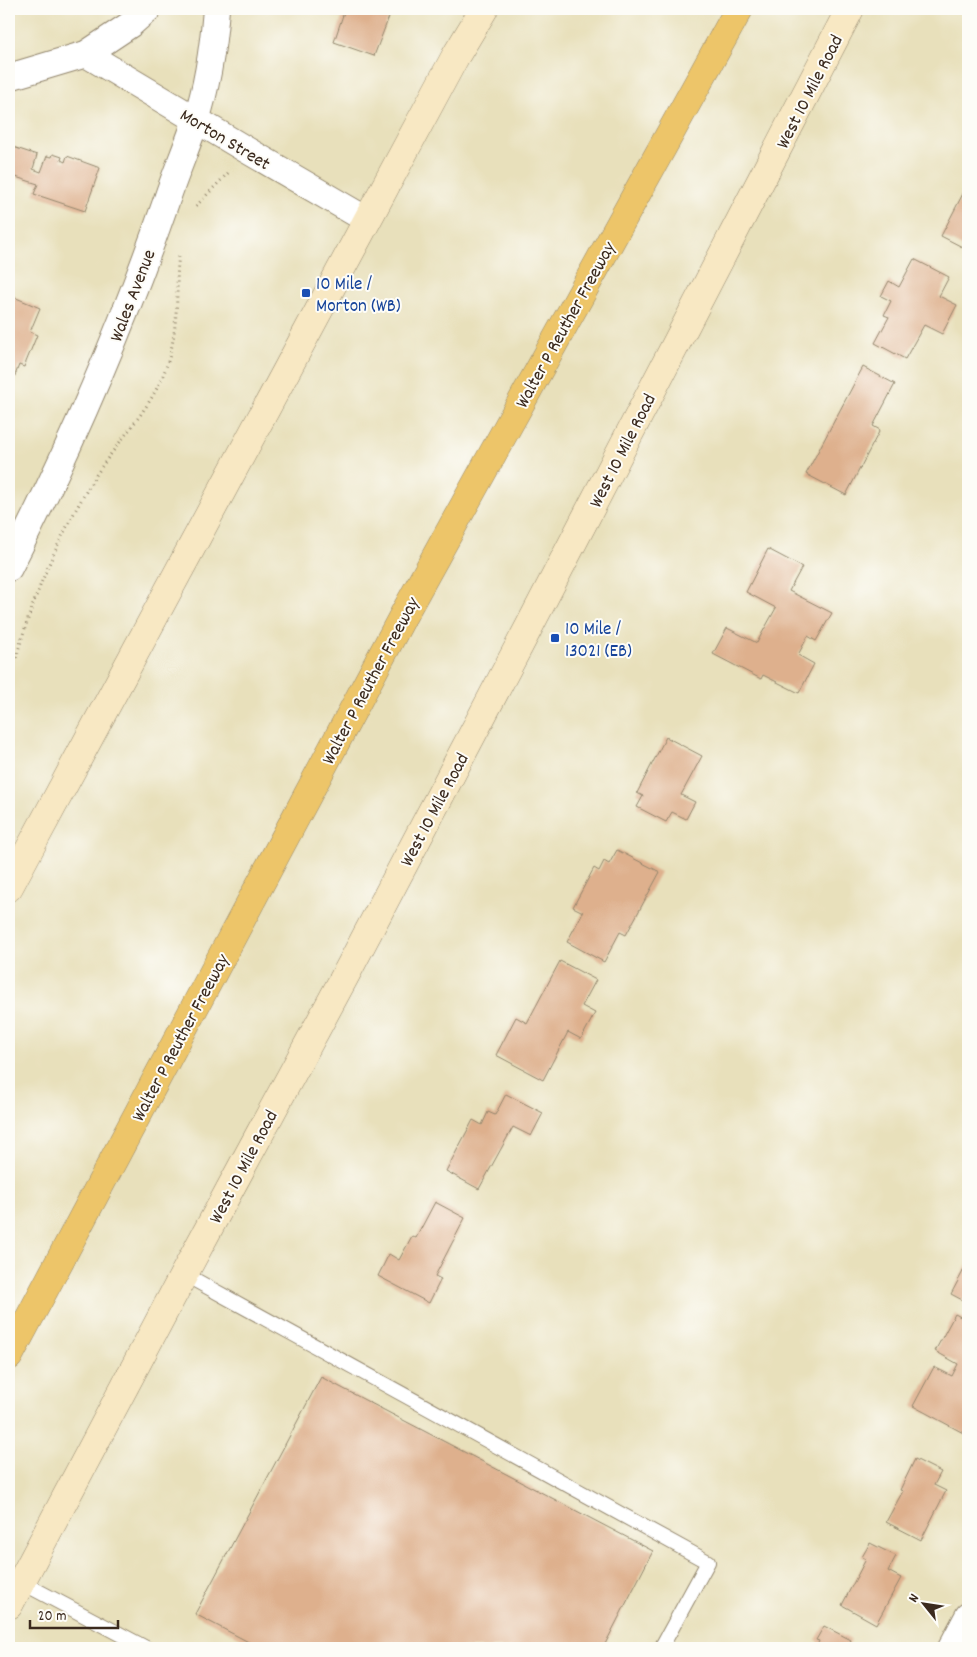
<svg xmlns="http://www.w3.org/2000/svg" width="977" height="1657" viewBox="0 0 977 1657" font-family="Dekko,sans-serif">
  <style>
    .building { fill: #deb08d }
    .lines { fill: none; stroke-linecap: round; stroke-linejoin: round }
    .service-casing { stroke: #92856c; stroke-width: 16 }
    .minor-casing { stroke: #92856c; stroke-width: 28 }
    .secondary-casing { stroke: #92856c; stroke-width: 29 }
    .motorway-casing { stroke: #92856c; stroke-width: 29 }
    .path { stroke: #92856c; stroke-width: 3; stroke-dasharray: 1 4; stroke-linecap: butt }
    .service { stroke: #fff; stroke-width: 14 }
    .minor { stroke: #fff; stroke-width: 26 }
    .secondary { stroke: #f8e8c3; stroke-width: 28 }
    .motorway { stroke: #edc569; stroke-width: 28 }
    .transit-dot { fill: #1a4fb4; stroke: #fdfcf7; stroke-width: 2 }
    .labels { text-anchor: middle; stroke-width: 4; stroke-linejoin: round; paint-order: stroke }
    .street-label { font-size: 19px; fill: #3b2a1e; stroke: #fdfcf7 }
    .transit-label { font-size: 19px; fill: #164399; stroke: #fdfcf7; text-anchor: start }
  </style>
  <rect width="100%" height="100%" fill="#fdfcf7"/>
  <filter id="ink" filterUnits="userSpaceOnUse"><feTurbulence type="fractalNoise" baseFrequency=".02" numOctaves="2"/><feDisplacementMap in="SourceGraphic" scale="10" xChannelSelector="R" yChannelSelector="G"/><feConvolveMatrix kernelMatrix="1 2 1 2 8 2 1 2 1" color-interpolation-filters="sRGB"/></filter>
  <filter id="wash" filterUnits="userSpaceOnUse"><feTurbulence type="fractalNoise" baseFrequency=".0096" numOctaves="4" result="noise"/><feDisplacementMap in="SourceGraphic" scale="20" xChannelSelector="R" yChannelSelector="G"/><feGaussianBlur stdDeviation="1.12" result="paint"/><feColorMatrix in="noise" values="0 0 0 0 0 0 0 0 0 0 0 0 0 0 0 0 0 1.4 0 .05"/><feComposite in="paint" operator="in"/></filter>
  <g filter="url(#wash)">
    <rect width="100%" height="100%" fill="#e8e0bb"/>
    <g id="blocks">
      <g class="building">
        <path d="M345,9H392L374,56L334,42Z"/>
        <path d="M13,147L37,155L33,169L41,172L47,156L52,157L53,154L62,157L61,160L65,162L67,156L100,168L85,211L34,194L38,184L9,175V159Z"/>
        <path d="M968,184V250L941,236Z"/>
        <path d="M914,259L949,277L939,296L957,305L942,334L924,325L905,359L875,343L889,317L884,315L891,301L881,296L889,281L899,287Z"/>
        <path d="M9,295L40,308L30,332L37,335L24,367L19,365L14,378L9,376Z"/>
        <path d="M863,367L895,384L873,426L880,430L846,495L806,474Z"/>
        <path d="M768,549L802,567L789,591L832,613L816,641L808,636L798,655L814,664L799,693L763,675L761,679L713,654L727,628L757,643L761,635L776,608L746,592Z"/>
        <path d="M666,737L702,756L681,795L695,802L686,819L672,812L666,822L637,807L643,796L637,793Z"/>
        <path d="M617,850L660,872L626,935L620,932L604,962L567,942L583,912L573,907L594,868L599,871L604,861L609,864Z"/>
        <path d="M560,961L596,980L582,1006L595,1013L581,1039L568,1032L543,1080L496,1055L516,1017L527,1023Z"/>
        <path d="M506,1094L543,1113L531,1136L513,1127L479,1189L446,1171L473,1120L482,1125L488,1112L495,1115Z"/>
        <path d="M435,1202L465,1218L435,1276L441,1279L429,1303L378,1276L389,1254L399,1260L412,1236L416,1238Z"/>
        <path d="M968,1262V1303L951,1294Z"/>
        <path d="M955,1314L968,1321V1432L967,1435L913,1406L934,1367L952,1376L958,1364L935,1351Z"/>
        <path d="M321,1377L653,1551L603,1648H260L195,1614Z"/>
        <path d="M915,1459L941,1472L934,1485L946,1491L921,1540L886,1522L903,1491L900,1490Z"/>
        <path d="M870,1543L896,1556L888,1571L901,1578L876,1624L842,1605L866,1559L862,1557Z"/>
        <path d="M824,1626L851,1640L847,1648H816L819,1641L816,1640Z"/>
      </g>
    </g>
  </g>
  <g filter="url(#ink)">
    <use href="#blocks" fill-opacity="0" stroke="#92856c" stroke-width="1"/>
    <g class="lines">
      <g class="service-casing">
        <g id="service">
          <path d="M184,1274L708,1562L661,1648"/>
          <path d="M21,1582L146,1648"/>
        </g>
      </g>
      <g class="minor-casing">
        <g id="minor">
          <path d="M86,54L245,149L367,220"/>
          <path d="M9,77L86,54L131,24L148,9"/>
          <path d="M9,568C70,449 123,326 167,199C176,172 187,147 196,120C208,84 213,47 216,9"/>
          <path d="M951,1648L968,1616"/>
        </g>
      </g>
      <g class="secondary-casing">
        <g id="secondary">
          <path d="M9,887L455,57L484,9"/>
          <path d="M9,1605L184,1274L345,976L530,625L850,9"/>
        </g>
      </g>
      <g class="motorway-casing">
        <path id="motorway" d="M9,1356L405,612L739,9"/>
      </g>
      <g class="path">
        <path d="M196,206L230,171"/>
        <path d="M9,687C26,612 53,546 93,480C118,439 156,406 169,358C173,344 175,328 176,313C178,294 176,275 179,256"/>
      </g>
      <use href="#service" class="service"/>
      <use href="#minor" class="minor"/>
      <use href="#secondary" class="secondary"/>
      <use href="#motorway" class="motorway"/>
    </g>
  </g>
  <g class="transit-dot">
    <rect x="301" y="288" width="10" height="10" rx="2.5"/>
    <rect x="550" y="633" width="10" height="10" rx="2.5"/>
  </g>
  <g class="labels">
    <g class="street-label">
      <text transform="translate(808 91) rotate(-63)" y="7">West 10 Mile Road</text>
      <text transform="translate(226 138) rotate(31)" y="7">Morton Street</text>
      <text transform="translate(131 295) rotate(-69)" y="7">Wales Avenue</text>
      <text transform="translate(564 324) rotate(-61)" y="7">Walter P Reuther Freeway</text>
      <text transform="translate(621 450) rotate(-63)" y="7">West 10 Mile Road</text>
      <text transform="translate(369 680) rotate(-62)" y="7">Walter P Reuther Freeway</text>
      <text transform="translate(433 809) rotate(-62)" y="7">West 10 Mile Road</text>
      <text transform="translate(179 1037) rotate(-62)" y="7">Walter P Reuther Freeway</text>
      <text transform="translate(242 1166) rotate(-62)" y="7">West 10 Mile Road</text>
    </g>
    <g class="transit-label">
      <text x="316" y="289">10 Mile /<tspan x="316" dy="22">Morton (WB)</tspan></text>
      <text x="565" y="634">10 Mile /<tspan x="565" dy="22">13021 (EB)</tspan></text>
    </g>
  </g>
  <rect width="977" height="1657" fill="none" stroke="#fdfcf7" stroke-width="30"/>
  <g transform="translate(924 1604) rotate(300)" stroke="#fdfcf7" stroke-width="4" paint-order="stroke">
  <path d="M0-4L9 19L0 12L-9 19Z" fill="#3b2a1e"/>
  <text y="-8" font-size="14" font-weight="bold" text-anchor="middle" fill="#3b2a1e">N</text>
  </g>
  <path d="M30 1620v8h88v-8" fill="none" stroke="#3b2a1e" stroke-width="2.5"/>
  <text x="38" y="1620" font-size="15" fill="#3b2a1e" stroke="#fdfcf7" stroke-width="4" paint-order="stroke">20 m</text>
</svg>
